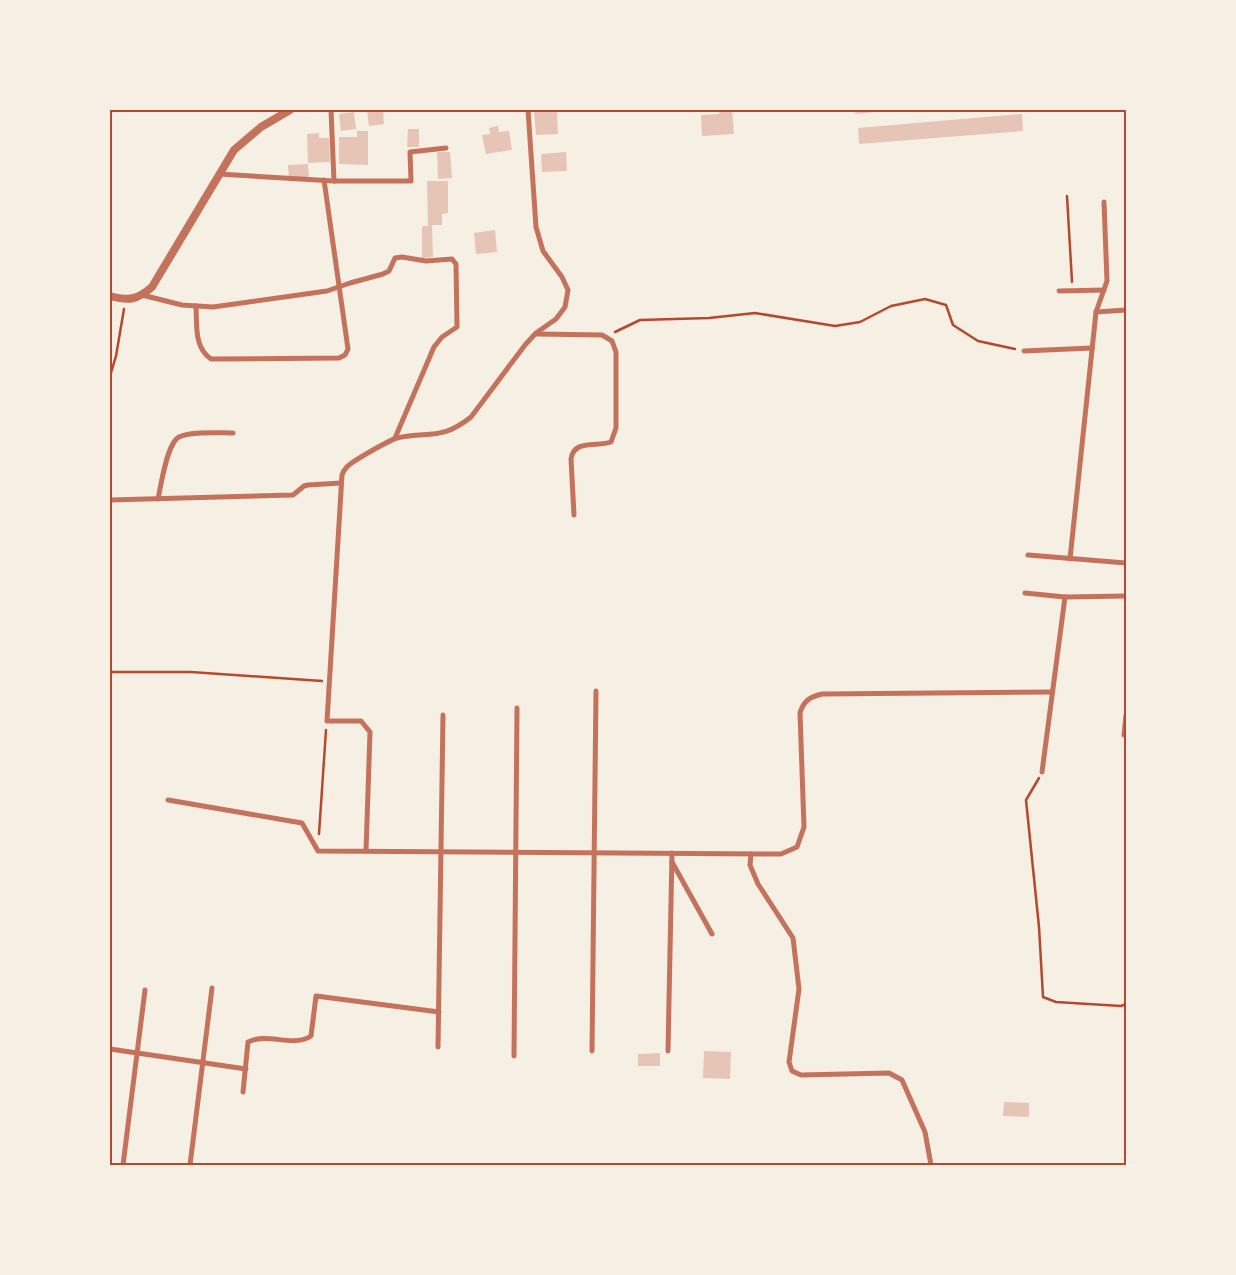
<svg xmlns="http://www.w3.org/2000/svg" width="1236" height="1275" viewBox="0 0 1236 1275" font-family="'Source Serif 4',serif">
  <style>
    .building { fill: #e6c5b7 }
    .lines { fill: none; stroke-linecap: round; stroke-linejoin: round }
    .path { stroke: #b5482f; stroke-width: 2.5 }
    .minor { stroke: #c5725c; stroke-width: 5 }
    .tertiary { stroke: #c5725c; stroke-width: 8 }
    .neatline { fill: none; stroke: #b5482f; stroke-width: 2 }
  </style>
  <rect width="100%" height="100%" fill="#f6efe4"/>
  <g class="building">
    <path d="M367,110H383L384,124L369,126Z"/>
    <path d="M550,110H557L558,134L536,135L534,111Z"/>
    <path d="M719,110H732L734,134L702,136L701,115L719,114Z"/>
    <path d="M855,110H887V111L855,114Z"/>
    <path d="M354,112L356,129L341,131L339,114Z"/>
    <path d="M1022,114L1023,131L859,144L858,128Z"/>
    <path d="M498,126L499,132L509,131L512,150L486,154L482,135L490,134L489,128Z"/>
    <path d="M408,129H419V147H407Z"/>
    <path d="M357,131H368V165L339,164V137H357Z"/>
    <path d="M319,133V138H329L330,162L308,163L307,134Z"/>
    <path d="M437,152H450L452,178L438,179Z"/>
    <path d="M566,152L567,171L542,172L541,154Z"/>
    <path d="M308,164L309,177L289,178L288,165Z"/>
    <path d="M427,181H448V213L442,214V225H432L433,257L422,258V226H428Z"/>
    <path d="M495,230L497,252L476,254L474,233Z"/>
    <path d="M704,1051L731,1052L730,1079L703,1078Z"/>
    <path d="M660,1053V1066H638V1054Z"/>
    <path d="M1004,1102L1029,1103V1117L1003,1116Z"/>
  </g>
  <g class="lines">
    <g class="path">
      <path d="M1067,196L1072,282"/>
      <path d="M615,332L640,320L709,318L755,313L835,326L860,322L891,306L925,299L946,305L953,325L978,341L1015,349"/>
      <path d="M110,376L116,356L124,309"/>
      <path d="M110,672H191L322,681"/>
      <path d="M1039,778L1026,800L1039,927L1043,997L1056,1002L1121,1006L1126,1004"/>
      <path d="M319,834L326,730"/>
    </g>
    <g class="minor">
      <path d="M331,110L334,181"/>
      <path d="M219,174L334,181H411L410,152L446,148"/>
      <path d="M1059,291L1104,290"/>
      <path d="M142,295L182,305L213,307L327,291L350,283L383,274L389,271L395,258L402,257L426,261L452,259L456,264L457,327L442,337L434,347L395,438"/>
      <path d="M196,306C197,326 194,347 211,359L339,358L345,355L348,349L324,180"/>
      <path d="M1096,312L1126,310"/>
      <path d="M537,334L602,335L612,341L616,352V428L611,442C597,447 574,439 571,459L574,515"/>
      <path d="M1024,351L1092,348"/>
      <path d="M158,499C161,485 167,443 179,437C191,431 218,433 233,433"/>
      <path d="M110,500L293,495L304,486L308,485L341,483"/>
      <path d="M1028,555L1126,563"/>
      <path d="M1070,559L1096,312L1107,281L1104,202"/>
      <path d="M1025,593L1065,597L1126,596"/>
      <path d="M1124,735L1126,715"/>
      <path d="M1042,772L1065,597"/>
      <path d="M168,800L302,823L318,851L781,854L797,847L804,827L800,713C804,700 810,697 822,694L1052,692"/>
      <path d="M366,851L370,732L361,721H327L342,475C343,472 344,470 346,468C350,462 390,440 397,438C429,431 441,441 471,417L525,345L536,333L556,319L565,307L568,290L562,277L543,251L536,227L528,110"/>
      <path d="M751,854L750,865L758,884L793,938L799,989L789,1062L792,1071L801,1075L889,1073L902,1080L925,1132L931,1165"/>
      <path d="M672,862L712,934"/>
      <path d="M438,1047L443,715"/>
      <path d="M110,1049L246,1069"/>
      <path d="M592,1051L596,691"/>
      <path d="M668,1051L672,853"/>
      <path d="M514,1056L517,708"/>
      <path d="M243,1092L248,1042C268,1032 293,1048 311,1036L316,996L439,1012"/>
      <path d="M123,1165L145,990"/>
      <path d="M190,1165L212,988"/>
    </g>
    <path class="tertiary" d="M110,296C129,301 137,300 152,287L234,150L261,127L290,110"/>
  </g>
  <rect width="1236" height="1275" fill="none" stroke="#f6efe4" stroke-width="222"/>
  <rect x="111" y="111" width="1014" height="1053" class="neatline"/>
</svg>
